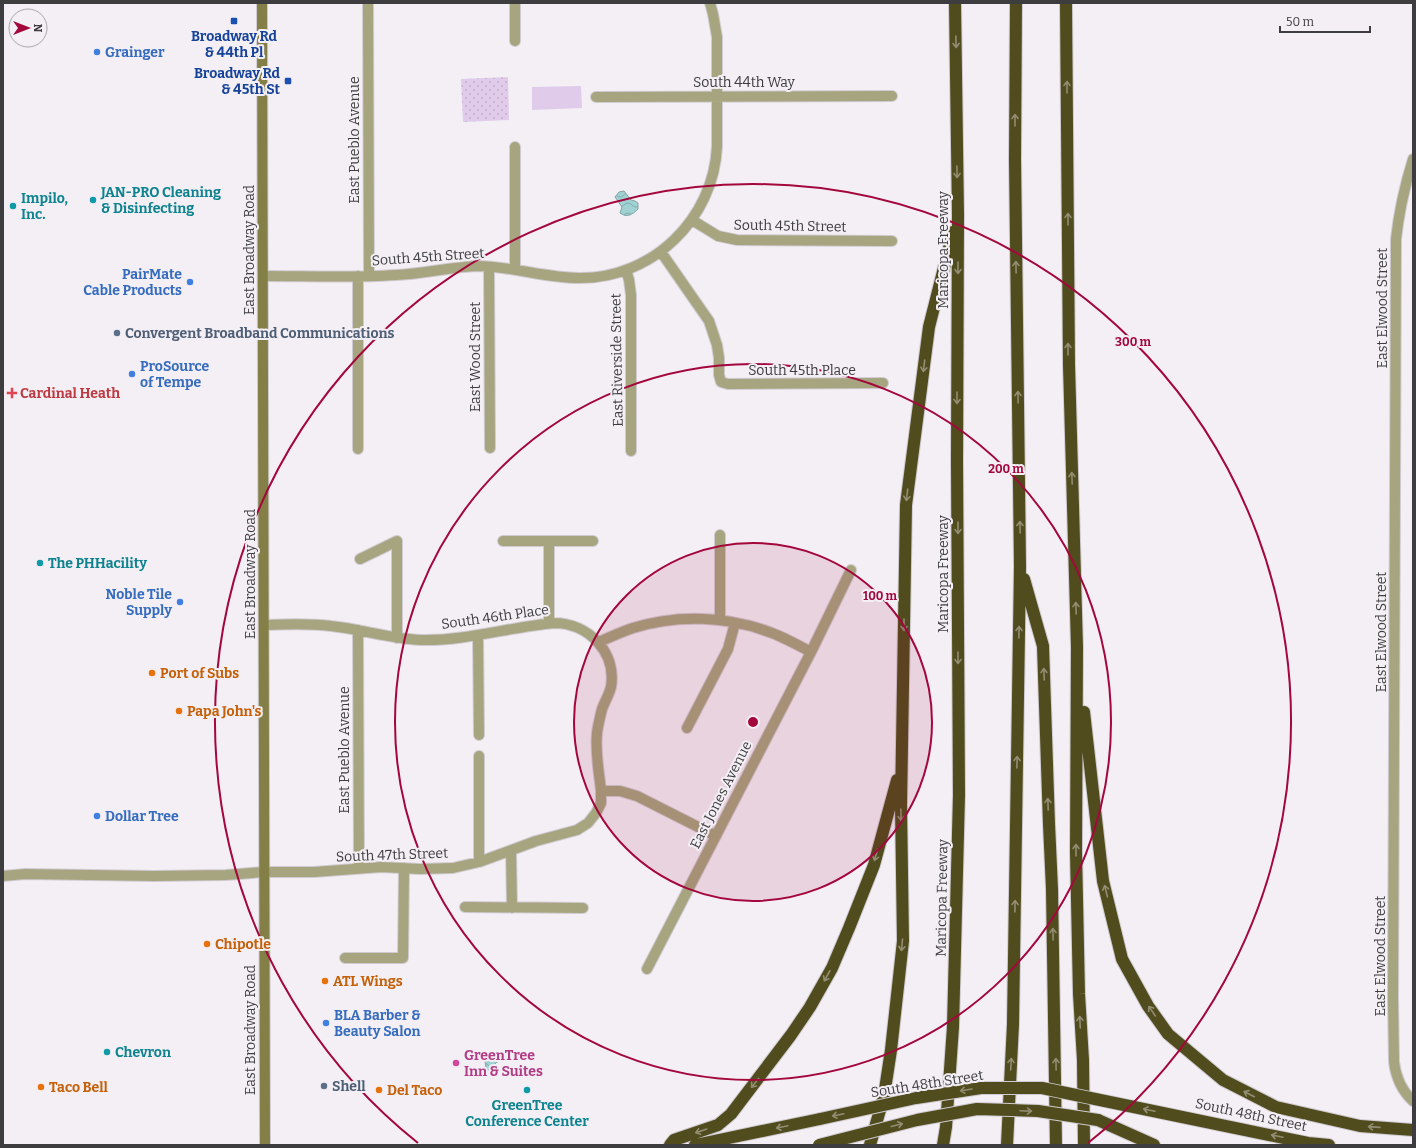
<svg xmlns="http://www.w3.org/2000/svg" width="1416" height="1148" viewBox="0 0 1416 1148" font-family="Bitter,serif">
  <style>
    .park { fill: url(#park-dots) }
    .pitch { fill: #e0cbea }
    .water { fill: url(#water-waves); stroke: #82a5a7 }
    .lines { fill: none; stroke-linecap: round; stroke-linejoin: round }
    .street-casing { stroke: #cfcbd0; stroke-width: 12 }
    .secondary-casing { stroke: #cfcbd0; stroke-width: 12 }
    .highway-casing { stroke: #cfcbd0; stroke-width: 14 }
    .street { stroke: #a7a480; stroke-width: 10 }
    .secondary { stroke: #847e47; stroke-width: 10 }
    .highway { stroke: #514c1d; stroke-width: 12 }
    .highway-bridge-casing { stroke: #cfcbd0; stroke-width: 14; stroke-linecap: butt }
    .highway-bridge { stroke: #514c1d; stroke-width: 12 }
    .oneway { stroke: #928d73 }
    .ring { fill: none; stroke: #a3073c; stroke-width: 2 }
    .transit-dot { fill: #1a4fb4; stroke: #f3eff5; stroke-width: 1.5 }
    .shop-dot { fill: #3f7fe0; stroke: #f3eff5; stroke-width: 1.5 }
    .culture-dot { fill: #0f9aa8; stroke: #f3eff5; stroke-width: 1.5 }
    .service-dot { fill: #5c6f8a; stroke: #f3eff5; stroke-width: 1.5 }
    .health-dot { fill: #e0444e; stroke: #f3eff5; stroke-width: 1.5 }
    .food-dot { fill: #e8710a; stroke: #f3eff5; stroke-width: 1.5 }
    .hotel-dot { fill: #d1479c; stroke: #f3eff5; stroke-width: 1.5 }
    .labels { text-anchor: middle; dominant-baseline: central; stroke-width: 4; stroke-linejoin: round; paint-order: stroke }
    .transit-label { font-size: 14px; font-weight: bold; fill: #164399; stroke: #f3eff5 }
    .shop-label { font-size: 14px; font-weight: bold; fill: #366cbe; stroke: #f3eff5; text-anchor: start }
    .street-label { font-size: 14px; fill: #3d3c3e; stroke: #f3eff5 }
    .culture-label { font-size: 14px; font-weight: bold; fill: #0d838f; stroke: #f3eff5; text-anchor: start }
    .service-label { font-size: 14px; font-weight: bold; fill: #4e5e75; stroke: #f3eff5; text-anchor: start }
    .health-label { font-size: 14px; font-weight: bold; fill: #be3a42; stroke: #f3eff5; text-anchor: start }
    .food-label { font-size: 14px; font-weight: bold; fill: #c56008; stroke: #f3eff5; text-anchor: start }
    .hotel-label { font-size: 14px; font-weight: bold; fill: #b23c85; stroke: #f3eff5; text-anchor: start }
    .centre { fill: #a3073c; stroke: #f3eff5; stroke-width: 2 }
    .ring-label { font-size: 12px; text-anchor: middle; font-weight: bold; fill: #a3073c; stroke: #f3eff5; stroke-width: 4; stroke-linejoin: round; paint-order: stroke }
  </style>
  <defs>
    <pattern id="park-dots" width="8" height="8" patternUnits="userSpaceOnUse"><rect width="8" height="8" fill="#e0cbea"/><path d="M2 2h.1M6 6h.1" fill="none" stroke="#c1afca" stroke-width="1.8" stroke-linecap="round"/></pattern>
    <pattern id="water-waves" width="16" height="10" patternUnits="userSpaceOnUse"><rect width="16" height="10" fill="#a0d2d4"/><path d="M0 5q4-4 8 0t8 0" fill="none" stroke="#84acad"/></pattern>
  </defs>
  <rect width="100%" height="100%" fill="#f3eff5"/>
  <path class="park" d="M 508,77 L 509,120 L 463,122 L 461,79 Z"/>
  <path class="pitch" d="M 581,86 L 582,108 L 532,110 L 532,87 Z"/>
  <path class="water" d="M 624,191 L 631,200 L 635,201 L 638,203 L 638,209 C 632,215 627,218 620,213 L 622,207 L 615,197 L 619,192 Z
    M 493,1053 L 503,1054 L 503,1060 L 497,1062 L 493,1066 L 493,1068 L 488,1070 L 486,1069 L 485,1061 Z"/>
  <g class="lines">
    <defs>
      <path id="street" d="M 368,3 L 369,276
        M 515,3 L 515,41
        M 596,97 L 892,96
        M 515,147 L 515,270
        M 1413,159 C 1405,185 1399,211 1396,239 L 1393,998 L 1394,1062 C 1396,1078 1401,1090 1413,1101
        M 692,220 L 718,236 L 737,240 L 892,241
        M 661,252 L 709,321 L 717,345 L 719,358 L 719,375 L 721,382 L 728,384 L 883,383
        M 489,267 L 490,448
        M 626,270 L 629,280 L 631,295 L 631,451
        M 263,276 C 307,276 352,278 396,275 C 423,274 450,267 477,266 C 511,266 545,278 579,278 C 652,279 714,219 717,146 L 717,37 L 713,14 L 710,3
        M 358,276 L 358,449
        M 503,541 L 593,541
        M 549,542 L 549,623
        M 360,559 L 397,541 L 397,638
        M 720,620 L 720,535
        M 264,625 C 286,624 309,623 331,626 C 361,629 391,639 421,640 C 466,641 510,627 554,623 C 588,623 617,652 611,687 C 609,695 605,701 602,709 C 600,717 598,725 597,733 C 595,753 599,771 601,791
        M 358,630 L 359,869
        M 478,635 L 479,735
        M 599,642 C 610,637 621,632 633,628 C 678,614 728,616 772,633 C 785,638 798,645 811,652
        M 687,728 L 728,649 L 735,623
        M 479,756 L 479,862
        M 511,851 L 512,908
        M 3,876 L 25,874 L 154,876 L 226,875 L 264,872 L 314,872 L 381,867 L 420,869 L 453,868 L 479,862 L 536,841 L 577,830 L 588,823 L 596,813 L 601,803 L 601,791 L 620,791 L 637,796 L 716,836
        M 465,907 L 583,908
        M 345,958 L 403,958 L 404,868
        M 647,969 L 811,652 L 851,570"/>
      <path id="secondary" d="M 262,3 L 265,1145"/>
      <path id="highway" d="M 1066,3 L 1069,365 L 1077,647 L 1076,852 L 1079,994 L 1083,1060 L 1084,1145
        M 1024,579 L 1043,646 L 1049,824 L 1052,889 L 1056,1145
        M 1084,712 L 1103,881 L 1122,959 L 1148,1006 L 1168,1034 L 1223,1080 L 1276,1107 L 1360,1126 L 1413,1130
        M 1129,1106 L 1308,1143 L 1329,1145
        M 1098,1120 L 1154,1145
        M 670,1145 L 674,1140 L 718,1125 L 731,1114 L 791,1035 L 810,1007 L 832,968 L 849,928 L 874,865 L 897,780
        M 695,1145 L 820,1119
        M 870,1145 L 884,1096 L 891,1050 L 903,941 L 901,805 L 906,505 L 929,327 L 953,232
        M 943,1145 L 946,1127 L 953,1027 L 959,795 L 957,461 L 958,215 L 955,3
        M 1007,1145 L 1013,1024 L 1020,566 L 1015,159 L 1016,3"/>
    </defs>
    <use href="#street" class="street-casing"/>
    <use href="#secondary" class="secondary-casing"/>
    <use href="#highway" class="highway-casing"/>
    <use href="#street" class="street"/>
    <use href="#secondary" class="secondary"/>
    <use href="#highway" class="highway"/>
    <defs>
      <path id="highway-bridge" d="M 820,1119 L 916,1098 L 981,1088 L 1042,1088 L 1129,1106
        M 819,1145 L 917,1120 L 977,1109 L 1038,1111 L 1098,1120"/>
    </defs>
    <use href="#highway-bridge" class="highway-bridge-casing"/>
    <use href="#highway-bridge" class="highway-bridge"/>
  </g>
  <defs><path id="oneway-shaft" d="M-6 0H5M1.5-3L5.5 0L1.5 3" fill="none" stroke-width="1.6" stroke-linecap="round" stroke-linejoin="round"/></defs>
  <g class="oneway">
    <use href="#oneway-shaft" transform="translate(956 42) rotate(89)"/>
    <use href="#oneway-shaft" transform="translate(1067 87) rotate(-90)"/>
    <use href="#oneway-shaft" transform="translate(1015 120) rotate(-90)"/>
    <use href="#oneway-shaft" transform="translate(957 172) rotate(89)"/>
    <use href="#oneway-shaft" transform="translate(1068 219) rotate(-90)"/>
    <use href="#oneway-shaft" transform="translate(1016 267) rotate(-91)"/>
    <use href="#oneway-shaft" transform="translate(958 268) rotate(90)"/>
    <use href="#oneway-shaft" transform="translate(1068 349) rotate(-90)"/>
    <use href="#oneway-shaft" transform="translate(924 366) rotate(97)"/>
    <use href="#oneway-shaft" transform="translate(1018 397) rotate(-91)"/>
    <use href="#oneway-shaft" transform="translate(957 398) rotate(90)"/>
    <use href="#oneway-shaft" transform="translate(1072 478) rotate(-92)"/>
    <use href="#oneway-shaft" transform="translate(907 495) rotate(97)"/>
    <use href="#oneway-shaft" transform="translate(1020 527) rotate(-91)"/>
    <use href="#oneway-shaft" transform="translate(958 528) rotate(90)"/>
    <use href="#oneway-shaft" transform="translate(1076 608) rotate(-92)"/>
    <use href="#oneway-shaft" transform="translate(904 625) rotate(90)"/>
    <use href="#oneway-shaft" transform="translate(1019 632) rotate(-89)"/>
    <use href="#oneway-shaft" transform="translate(958 658) rotate(90)"/>
    <use href="#oneway-shaft" transform="translate(1044 674) rotate(-92)"/>
    <use href="#oneway-shaft" transform="translate(1017 762) rotate(-89)"/>
    <use href="#oneway-shaft" transform="translate(1048 804) rotate(-92)"/>
    <use href="#oneway-shaft" transform="translate(901 815) rotate(89)"/>
    <use href="#oneway-shaft" transform="translate(1076 850) rotate(-90)"/>
    <use href="#oneway-shaft" transform="translate(876 855) rotate(106)"/>
    <use href="#oneway-shaft" transform="translate(1106 891) rotate(-104)"/>
    <use href="#oneway-shaft" transform="translate(1015 906) rotate(-89)"/>
    <use href="#oneway-shaft" transform="translate(1053 934) rotate(-91)"/>
    <use href="#oneway-shaft" transform="translate(902 945) rotate(95)"/>
    <use href="#oneway-shaft" transform="translate(827 976) rotate(119)"/>
    <use href="#oneway-shaft" transform="translate(1152 1011) rotate(-124)"/>
    <use href="#oneway-shaft" transform="translate(1080 1022) rotate(-93)"/>
    <use href="#oneway-shaft" transform="translate(1011 1064) rotate(-87)"/>
    <use href="#oneway-shaft" transform="translate(1056 1064) rotate(-91)"/>
    <use href="#oneway-shaft" transform="translate(755 1083) rotate(128)"/>
    <use href="#oneway-shaft" transform="translate(966 1090) rotate(171)"/>
    <use href="#oneway-shaft" transform="translate(1249 1094) rotate(-153)"/>
    <use href="#oneway-shaft" transform="translate(1149 1110) rotate(-168)"/>
    <use href="#oneway-shaft" transform="translate(1026 1111) rotate(2)"/>
    <use href="#oneway-shaft" transform="translate(838 1115) rotate(168)"/>
    <use href="#oneway-shaft" transform="translate(897 1125) rotate(-14)"/>
    <use href="#oneway-shaft" transform="translate(782 1127) rotate(168)"/>
    <use href="#oneway-shaft" transform="translate(1374 1127) rotate(-176)"/>
    <use href="#oneway-shaft" transform="translate(701 1131) rotate(161)"/>
    <use href="#oneway-shaft" transform="translate(1277 1136) rotate(-168)"/>
  </g>
  <circle cx="753" cy="722" r="179" fill="#a3073c" fill-opacity=".12"/>
  <g class="ring">
    <circle cx="753" cy="722" r="179"/>
    <circle cx="753" cy="722" r="358"/>
    <path d="M418 1143A538 538 0 1 1 1088 1143"/>
  </g>
  <g class="transit-dot">
    <rect x="230" y="17" width="8" height="8" rx="2"/>
    <rect x="284" y="77" width="8" height="8" rx="2"/>
  </g>
  <g class="shop-dot">
    <circle cx="97" cy="52" r="4"/>
    <circle cx="190" cy="282" r="4"/>
    <circle cx="132" cy="374" r="4"/>
    <circle cx="180" cy="602" r="4"/>
    <circle cx="97" cy="816" r="4"/>
    <circle cx="326" cy="1023" r="4"/>
  </g>
  <g class="culture-dot">
    <circle cx="93" cy="200" r="4"/>
    <circle cx="13" cy="206" r="4"/>
    <circle cx="40" cy="563" r="4"/>
    <circle cx="107" cy="1052" r="4"/>
    <circle cx="527" cy="1090" r="4"/>
  </g>
  <g class="service-dot">
    <circle cx="117" cy="333" r="4"/>
    <circle cx="324" cy="1086" r="4"/>
  </g>
  <path class="health-dot" d="M10 387h4v4h4v4h-4v4h-4v-4h-4v-4h4z"/>
  <g class="food-dot">
    <circle cx="152" cy="673" r="4"/>
    <circle cx="179" cy="711" r="4"/>
    <circle cx="207" cy="944" r="4"/>
    <circle cx="325" cy="981" r="4"/>
    <circle cx="41" cy="1087" r="4"/>
    <circle cx="379" cy="1090" r="4"/>
  </g>
  <circle class="hotel-dot" cx="456" cy="1063" r="4"/>
  <g class="labels">
    <g class="transit-label">
      <text x="234" y="36">Broadway Rd<tspan x="234" dy="16">&amp; 44th Pl</tspan></text>
      <text x="280" y="73" text-anchor="end">Broadway Rd<tspan x="280" dy="16">&amp; 45th St</tspan></text>
    </g>
    <g class="shop-label">
      <text x="105" y="52">Grainger</text>
      <text x="182" y="274" text-anchor="end">PairMate<tspan x="182" dy="16">Cable Products</tspan></text>
      <text x="140" y="366">ProSource<tspan x="140" dy="16">of Tempe</tspan></text>
      <text x="172" y="594" text-anchor="end">Noble Tile<tspan x="172" dy="16">Supply</tspan></text>
      <text x="105" y="816">Dollar Tree</text>
      <text x="334" y="1015">BLA Barber &amp;<tspan x="334" dy="16">Beauty Salon</tspan></text>
    </g>
    <g class="street-label">
      <text x="744" y="82">South 44th Way</text>
      <text transform="translate(354 140) rotate(-90)">East Pueblo Avenue</text>
      <text transform="translate(790 226) rotate(1)">South 45th Street</text>
      <text transform="translate(249 250) rotate(-90)">East Broadway Road</text>
      <text transform="translate(943 250) rotate(-90)">Maricopa Freeway</text>
      <text transform="translate(428 257) rotate(-4)">South 45th Street</text>
      <text transform="translate(1382 308) rotate(-90)">East Elwood Street</text>
      <text transform="translate(475 357) rotate(-90)">East Wood Street</text>
      <text transform="translate(617 360) rotate(-91)">East Riverside Street</text>
      <text x="802" y="370">South 45th Place</text>
      <text transform="translate(250 574) rotate(-90)">East Broadway Road</text>
      <text transform="translate(943 574) rotate(-90)">Maricopa Freeway</text>
      <text transform="translate(495 617) rotate(-8)">South 46th Place</text>
      <text transform="translate(1381 632) rotate(-90)">East Elwood Street</text>
      <text transform="translate(344 750) rotate(-90)">East Pueblo Avenue</text>
      <text transform="translate(721 795) rotate(-63)">East Jones Avenue</text>
      <text transform="translate(392 855) rotate(-2)">South 47th Street</text>
      <text transform="translate(942 898) rotate(-89)">Maricopa Freeway</text>
      <text transform="translate(1380 956) rotate(-90)">East Elwood Street</text>
      <text transform="translate(250 1030) rotate(-90)">East Broadway Road</text>
      <text transform="translate(927 1084) rotate(-9)">South 48th Street</text>
      <text transform="translate(1251 1115) rotate(12)">South 48th Street</text>
    </g>
    <g class="culture-label">
      <text x="101" y="192">JAN-PRO Cleaning<tspan x="101" dy="16">&amp; Disinfecting</tspan></text>
      <text x="21" y="198">Impilo,<tspan x="21" dy="16">Inc.</tspan></text>
      <text x="48" y="563">The PHHacility</text>
      <text x="115" y="1052">Chevron</text>
      <text x="527" y="1105" text-anchor="middle">GreenTree<tspan x="527" dy="16">Conference Center</tspan></text>
    </g>
    <g class="service-label">
      <text x="125" y="333">Convergent Broadband Communications</text>
      <text x="332" y="1086">Shell</text>
    </g>
    <g class="health-label">
      <text x="20" y="393">Cardinal Heath</text>
    </g>
    <g class="food-label">
      <text x="160" y="673">Port of Subs</text>
      <text x="187" y="711">Papa John's</text>
      <text x="215" y="944">Chipotle</text>
      <text x="333" y="981">ATL Wings</text>
      <text x="49" y="1087">Taco Bell</text>
      <text x="387" y="1090">Del Taco</text>
    </g>
    <g class="hotel-label">
      <text x="464" y="1055">GreenTree<tspan x="464" dy="16">Inn &amp; Suites</tspan></text>
    </g>
  </g>
  <circle cx="753" cy="722" r="6" class="centre"/>
  <g class="ring-label">
    <text x="1133" y="346">300 m</text>
    <text x="1006" y="473">200 m</text>
    <text x="880" y="600">100 m</text>
  </g>
  <rect width="1416" height="1148" fill="none" stroke="#3d3c3e" stroke-width="8"/>
  <g transform="translate(28 28) rotate(90)"><circle r="19" fill="#f3eff5" stroke="#aaa7ac"/>
  <path d="M0-3L7 15L0 10L-7 15Z" fill="#a3073c"/>
  <text y="-6" font-size="11" font-weight="bold" text-anchor="middle" fill="#3d3c3e">N</text>
  </g>
  <path d="M1280 26v6h90v-6" fill="none" stroke="#3d3c3e" stroke-width="2"/>
  <text x="1286" y="26" font-size="12" fill="#3d3c3e" stroke="#f3eff5" stroke-width="3" paint-order="stroke">50 m</text>
</svg>
